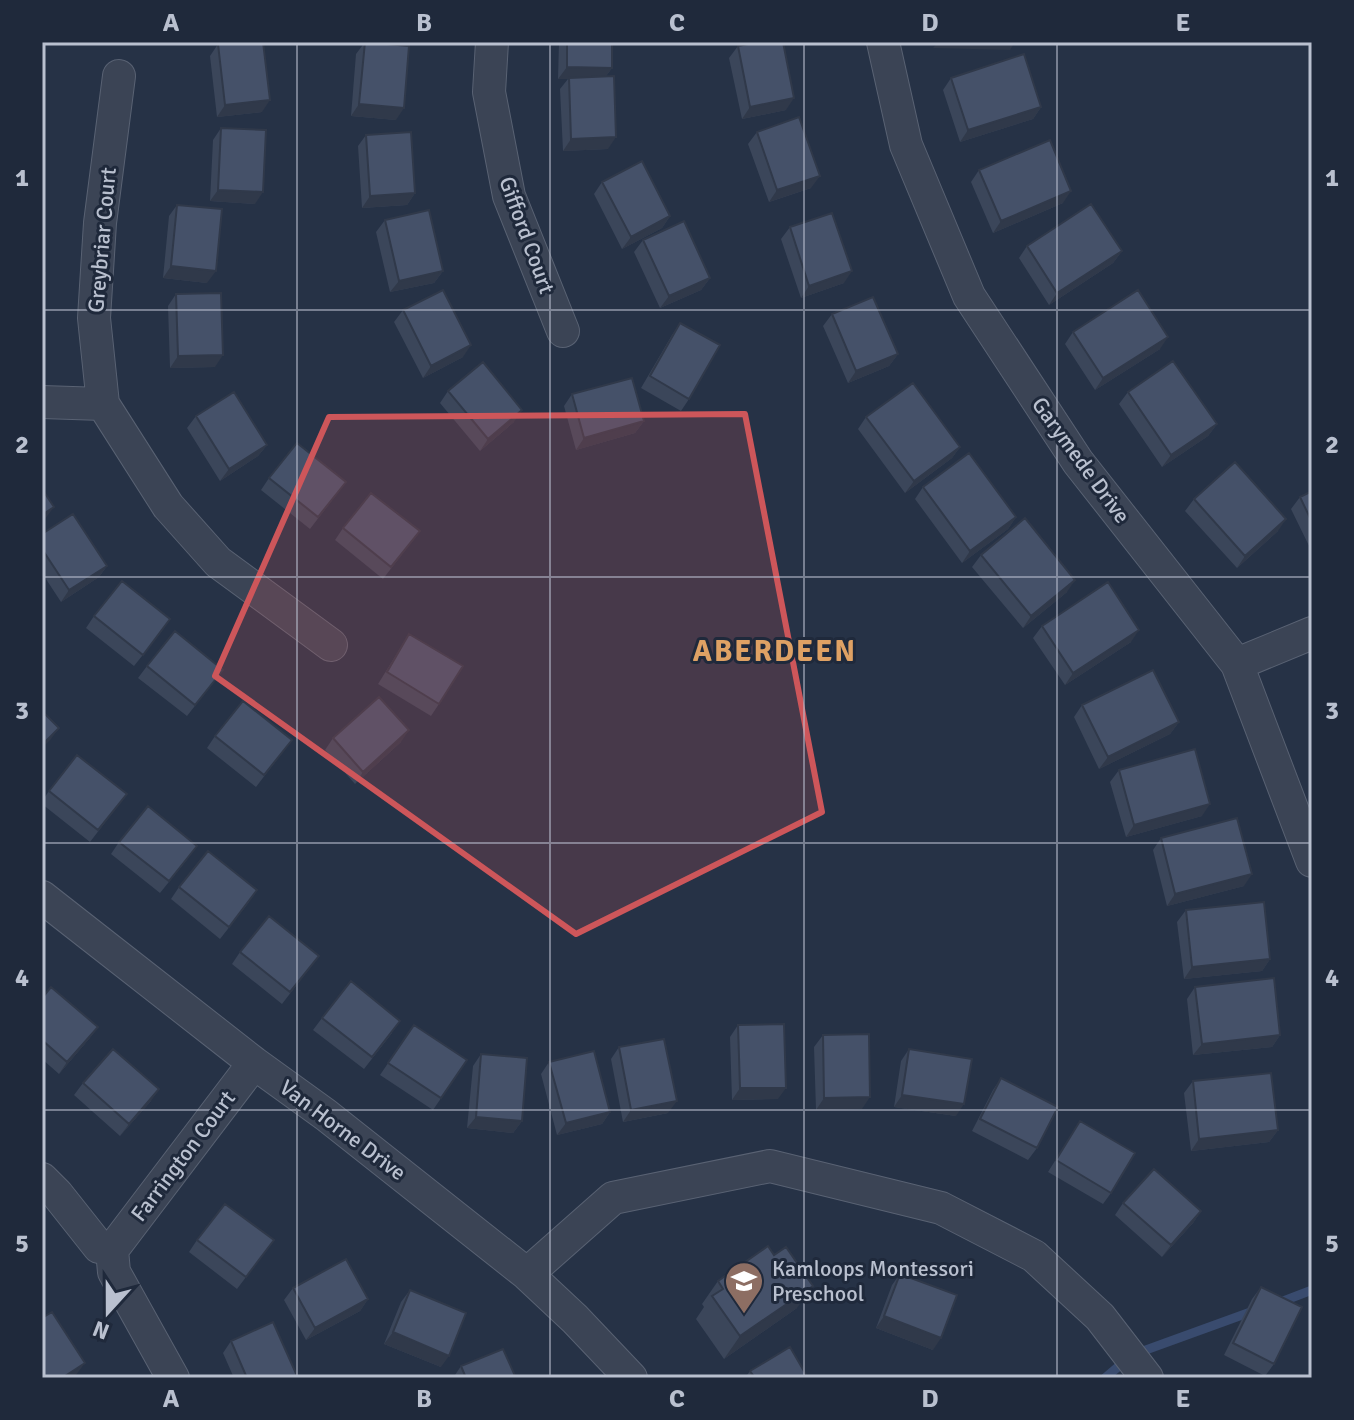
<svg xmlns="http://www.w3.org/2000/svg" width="1354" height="1420" viewBox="0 0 1354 1420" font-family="Signika,sans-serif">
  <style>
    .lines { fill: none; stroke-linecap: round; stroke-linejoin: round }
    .stream { stroke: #394b6e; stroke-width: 9 }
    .minor-casing { stroke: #596273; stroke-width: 34 }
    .minor { stroke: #3b4455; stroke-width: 32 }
    .wall { fill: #3b465a }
    .shaded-wall { fill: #30394a }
    .building { fill: #455169; stroke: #30394a; stroke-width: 2 }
    .marked { fill: #cd565a; fill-opacity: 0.2; stroke: #cd565a; stroke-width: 6; stroke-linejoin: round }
    .grid { fill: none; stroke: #b9c0cf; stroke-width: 2; stroke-opacity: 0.55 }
    .labels { text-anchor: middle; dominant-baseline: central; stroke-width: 6; stroke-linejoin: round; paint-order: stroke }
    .street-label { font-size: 22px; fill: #b9c0cf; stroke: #1f293b }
    .poi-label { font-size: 22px; fill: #b9c0cf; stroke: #1f293b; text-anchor: start }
    .district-label { font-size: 30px; font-weight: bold; letter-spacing: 2px; fill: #dea164; stroke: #1f293b }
    .neatline { fill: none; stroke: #b9c0cf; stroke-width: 3 }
    .grid-label { font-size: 26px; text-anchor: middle; font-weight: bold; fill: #b9c0cf }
  </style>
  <rect width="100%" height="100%" fill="#263246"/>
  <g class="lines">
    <path class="stream" d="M 1278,1303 L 1312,1290
      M 1105,1378 L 1132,1355 L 1256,1310"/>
    <defs>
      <path id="minor" d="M 492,42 L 489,92 L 509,196 L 563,331
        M 883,42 L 906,145 L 969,296 L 1078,462 L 1237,664 L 1312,861
        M 119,76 L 100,223 L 94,318 L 103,404 L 168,506 L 218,562 L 331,645
        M 42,402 L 103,404
        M 1237,664 L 1312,633
        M 42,897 L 254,1063 L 326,1115 L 527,1274 L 575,1319 L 631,1378
        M 42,1179 L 57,1194 L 99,1247 L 112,1250
        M 527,1274 L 613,1198 L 770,1166 L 941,1208 L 1034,1256 L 1100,1317 L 1147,1378
        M 173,1378 L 114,1272 L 112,1250 L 254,1063"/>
    </defs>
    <use href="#minor" class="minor-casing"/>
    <use href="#minor" class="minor"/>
  </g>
  <path class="wall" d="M 365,42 L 396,120 L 351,116 L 356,54 Z
    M 559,42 L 612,42 L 612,68 L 606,76 L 608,149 L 563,151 L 560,89 L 568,79 L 558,79 Z
    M 218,44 L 262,112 L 217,117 L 210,56 Z
    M 738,46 L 786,110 L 742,119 L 729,58 Z
    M 951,78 L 1041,107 L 1033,119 L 960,142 L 943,90 Z
    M 221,128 L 255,204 L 210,201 L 213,140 Z
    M 757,132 L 811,188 L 769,202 L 748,144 Z
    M 366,135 L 415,193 L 407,205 L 362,208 L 358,146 Z
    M 979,170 L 1063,203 L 993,233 L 971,182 Z
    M 602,182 L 670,216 L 662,228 L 622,249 L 594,194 Z
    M 177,205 L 207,283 L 163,278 L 169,216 Z
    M 385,220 L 443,271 L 434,283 L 390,292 L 376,232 Z
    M 790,227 L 844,283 L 801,298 L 781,239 Z
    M 643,240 L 710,278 L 701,290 L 660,308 L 634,252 Z
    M 1027,246 L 1122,251 L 1113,263 L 1049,305 L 1019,258 Z
    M 176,294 L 215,367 L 170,368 L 168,306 Z
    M 403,310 L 463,357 L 423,378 L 394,322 Z
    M 832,314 L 898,354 L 889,366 L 848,383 L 823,326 Z
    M 680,323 L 689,399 L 681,411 L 641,388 L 672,335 Z
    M 1073,332 L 1160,349 L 1095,390 L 1065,344 Z
    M 448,391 L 514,422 L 480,451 L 440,403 Z
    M 1128,392 L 1217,424 L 1208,436 L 1162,467 L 1119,404 Z
    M 572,394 L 644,421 L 635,433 L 576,450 L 564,406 Z
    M 196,416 L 267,445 L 258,456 L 220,481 L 187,428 Z
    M 866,417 L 960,447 L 952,458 L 905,493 L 858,429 Z
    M 269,478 L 346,482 L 310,529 L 261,490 Z
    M 923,487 L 1016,517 L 1008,529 L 962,563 L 915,499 Z
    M 1312,491 L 1312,552 L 1291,509 L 1300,497 Z
    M 1194,499 L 1278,531 L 1237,568 L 1185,511 Z
    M 343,528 L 420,531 L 383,579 L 335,540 Z
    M 42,534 L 107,566 L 99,577 L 61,602 L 42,573 Z
    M 981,555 L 1067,592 L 1023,628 L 972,567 Z
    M 94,616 L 162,631 L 134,666 L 86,628 Z
    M 1042,626 L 1131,642 L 1065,685 L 1033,638 Z
    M 409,634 L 439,704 L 431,716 L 378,684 Z
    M 147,666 L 223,670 L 187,716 L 138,678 Z
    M 1082,705 L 1179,722 L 1170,734 L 1099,769 L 1074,717 Z
    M 215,736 L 292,740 L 256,787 L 207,748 Z
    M 333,738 L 401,742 L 355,784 L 325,750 Z
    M 1119,770 L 1202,816 L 1126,837 L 1110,782 Z
    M 49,791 L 127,794 L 90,842 L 42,804 L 42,801 Z
    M 1161,838 L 1244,886 L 1167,906 L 1153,850 Z
    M 119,842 L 189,857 L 160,893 L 111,854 Z
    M 179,887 L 249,902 L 220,939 L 171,899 Z
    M 1186,910 L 1270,959 L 1262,971 L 1184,979 L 1177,922 Z
    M 240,952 L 319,956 L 282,1004 L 232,964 Z
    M 1195,987 L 1280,1035 L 1272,1047 L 1193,1055 L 1187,999 Z
    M 42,998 L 98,1027 L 89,1039 L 59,1074 L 42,1059 Z
    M 322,1018 L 392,1033 L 364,1069 L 313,1030 Z
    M 414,1025 L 467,1060 L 433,1110 L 380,1075 Z
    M 738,1025 L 778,1099 L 732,1100 L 730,1037 Z
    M 823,1035 L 862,1109 L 816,1110 L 814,1047 Z
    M 619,1047 L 668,1113 L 623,1122 L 611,1059 Z
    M 909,1049 L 956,1116 L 894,1107 L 901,1061 Z
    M 481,1054 L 522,1121 L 513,1133 L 467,1128 L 473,1066 Z
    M 549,1062 L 610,1112 L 602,1124 L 557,1135 L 541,1074 Z
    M 1001,1078 L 1037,1148 L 1028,1160 L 972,1131 L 993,1090 Z
    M 1193,1081 L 1278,1130 L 1269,1142 L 1191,1151 L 1184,1093 Z
    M 83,1083 L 151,1101 L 120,1136 L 74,1095 Z
    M 1080,1121 L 1111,1193 L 1103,1204 L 1048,1172 Z
    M 1123,1203 L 1201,1211 L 1193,1223 L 1162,1257 L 1115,1215 Z
    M 197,1240 L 274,1240 L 237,1289 L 189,1252 Z
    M 900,1274 L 933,1350 L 876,1328 L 892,1285 Z
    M 718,1281 L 797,1308 L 724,1359 L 696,1319 L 704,1307 L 702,1304 Z
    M 1261,1287 L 1274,1364 L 1265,1376 L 1224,1355 L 1252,1299 Z
    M 293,1288 L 368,1299 L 360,1311 L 306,1340 L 284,1300 Z
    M 410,1290 L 441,1367 L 384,1344 L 401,1302 Z
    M 231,1341 L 298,1378 L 234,1378 L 223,1353 Z
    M 461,1366 L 516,1378 L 453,1378 Z
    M 750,1371 L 808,1378 L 745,1378 Z"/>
  <path class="shaded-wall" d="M 938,42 L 1015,42 L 1010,50 L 933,48 Z
    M 567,67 L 612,68 L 603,80 L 569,78 L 568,79 L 558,79 Z
    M 794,98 L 786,110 L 742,119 L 750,107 Z
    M 270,100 L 262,112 L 217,117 L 225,105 Z
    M 359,104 L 404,108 L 396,120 L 351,116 Z
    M 1041,107 L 1033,119 L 960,142 L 968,130 Z
    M 616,137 L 608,149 L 563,151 L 571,139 Z
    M 820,176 L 811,188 L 769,202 L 777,190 Z
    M 218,190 L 263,192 L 255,204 L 210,201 Z
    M 1071,191 L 1063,203 L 993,233 L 1001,221 Z
    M 415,193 L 407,205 L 362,208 L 370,196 Z
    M 670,216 L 662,228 L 622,249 L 631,237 Z
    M 1122,251 L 1113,263 L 1049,305 L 1057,293 Z
    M 171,266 L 216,271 L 207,283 L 163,278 Z
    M 443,271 L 434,283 L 390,292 L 399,281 Z
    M 852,271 L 844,283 L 801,298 L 809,286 Z
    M 710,278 L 701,290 L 660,308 L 669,296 Z
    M 1168,337 L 1160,349 L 1095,390 L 1103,378 Z
    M 471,345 L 463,357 L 423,378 L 431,366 Z
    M 898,354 L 889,366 L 848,383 L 856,371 Z
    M 223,355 L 215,367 L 170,368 L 178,356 Z
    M 522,410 L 514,422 L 480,451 L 488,439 Z
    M 644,421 L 635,433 L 576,450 L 584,438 Z
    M 1217,424 L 1208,436 L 1162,467 L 1171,455 Z
    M 267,445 L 258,456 L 220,481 L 229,469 Z
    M 960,447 L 952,458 L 905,493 L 914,481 Z
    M 54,507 L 45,519 L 42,521 L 42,515 Z
    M 1016,517 L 1008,529 L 962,563 L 970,551 Z
    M 1286,519 L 1278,531 L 1237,568 L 1245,556 Z
    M 107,566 L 99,577 L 61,602 L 69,590 Z
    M 1075,580 L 1067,592 L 1023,628 L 1031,616 Z
    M 1139,630 L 1131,642 L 1065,685 L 1073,673 Z
    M 1179,722 L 1170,734 L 1099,769 L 1108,757 Z
    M 59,728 L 51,739 L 42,748 L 42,745 Z
    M 409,730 L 401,742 L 355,784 L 363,772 Z
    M 1210,804 L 1202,816 L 1126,837 L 1134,825 Z
    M 1252,874 L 1244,886 L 1167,906 L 1175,894 Z
    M 1270,959 L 1262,971 L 1184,979 L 1192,967 Z
    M 98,1027 L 89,1039 L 59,1074 L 67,1062 Z
    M 1280,1035 L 1272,1047 L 1193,1055 L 1202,1044 Z
    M 740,1088 L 786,1088 L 778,1099 L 732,1100 Z
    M 159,1089 L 151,1101 L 120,1136 L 129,1124 Z
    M 902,1095 L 964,1104 L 956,1116 L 894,1107 Z
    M 870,1097 L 862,1109 L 816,1110 L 824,1098 Z
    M 677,1101 L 668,1113 L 623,1122 L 631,1110 Z
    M 610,1112 L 602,1124 L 557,1135 L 566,1123 Z
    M 476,1117 L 522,1121 L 513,1133 L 467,1128 Z
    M 1278,1130 L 1269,1142 L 1191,1151 L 1199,1139 Z
    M 1201,1211 L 1193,1223 L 1162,1257 L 1171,1245 Z
    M 813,1286 L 797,1308 L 724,1359 L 740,1336 Z
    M 368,1299 L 360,1311 L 306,1340 L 315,1328 Z
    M 884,1316 L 941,1338 L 933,1350 L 876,1328 Z
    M 393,1332 L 449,1356 L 441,1367 L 384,1344 Z
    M 85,1363 L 76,1375 L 72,1378 L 62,1378 Z"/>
  <path class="building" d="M 233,42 L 263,42 L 270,100 L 225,105 L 218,44 Z
    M 365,42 L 409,46 L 404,108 L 359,104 Z
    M 567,42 L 612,42 L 612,68 L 567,67 Z
    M 758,42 L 783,42 L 794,98 L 750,107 L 738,46 Z
    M 1024,54 L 1041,107 L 968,130 L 951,78 Z
    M 614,76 L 616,137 L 571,139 L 569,78 Z
    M 799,117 L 820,176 L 777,190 L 757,132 Z
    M 221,128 L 266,130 L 263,192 L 218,190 Z
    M 411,132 L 415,193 L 370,196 L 366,135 Z
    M 1050,140 L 1071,191 L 1001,221 L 979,170 Z
    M 642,161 L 670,216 L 631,237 L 602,182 Z
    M 1091,204 L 1122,251 L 1057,293 L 1027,246 Z
    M 177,205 L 222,209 L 216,271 L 171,266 Z
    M 429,210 L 443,271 L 399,281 L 385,220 Z
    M 832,213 L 852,271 L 809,286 L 790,227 Z
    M 684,221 L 710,278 L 669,296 L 643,240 Z
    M 42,272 L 45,273 L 42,300 Z
    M 443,290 L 471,345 L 431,366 L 403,310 Z
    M 1138,290 L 1168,337 L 1103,378 L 1073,332 Z
    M 221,293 L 223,355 L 178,356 L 176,294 Z
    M 873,297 L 898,354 L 856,371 L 832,314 Z
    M 680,323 L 720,345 L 689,399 L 650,376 Z
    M 1173,361 L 1217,424 L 1171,455 L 1128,392 Z
    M 483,362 L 522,410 L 488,439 L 448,391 Z
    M 632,378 L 644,421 L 584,438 L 572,394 Z
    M 913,383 L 960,447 L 914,481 L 866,417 Z
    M 234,392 L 267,445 L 229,469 L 196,416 Z
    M 297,443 L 346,482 L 318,517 L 269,478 Z
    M 969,453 L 1016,517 L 970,551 L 923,487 Z
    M 1235,462 L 1286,519 L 1245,556 L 1194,499 Z
    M 42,489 L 54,507 L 42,515 Z
    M 1312,491 L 1312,522 L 1300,497 Z
    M 371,493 L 420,531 L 391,567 L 343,528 Z
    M 73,514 L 107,566 L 69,590 L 42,549 L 42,534 Z
    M 1025,518 L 1075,580 L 1031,616 L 981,555 Z
    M 122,581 L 170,619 L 143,655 L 94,616 Z
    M 1108,582 L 1139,630 L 1073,673 L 1042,626 Z
    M 175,631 L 223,670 L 195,705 L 147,666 Z
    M 409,634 L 463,666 L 439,704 L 387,672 Z
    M 1153,670 L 1179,722 L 1108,757 L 1082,705 Z
    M 379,697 L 409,730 L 363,772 L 333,738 Z
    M 243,701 L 292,740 L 264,775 L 215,736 Z
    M 42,711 L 59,728 L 42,745 Z
    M 1195,749 L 1210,804 L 1134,825 L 1119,770 Z
    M 77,755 L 127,794 L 98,830 L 49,791 Z
    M 148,806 L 197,846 L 169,881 L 119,842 Z
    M 1237,818 L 1252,874 L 1175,894 L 1161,838 Z
    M 208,851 L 257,890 L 229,927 L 179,887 Z
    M 1264,902 L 1270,959 L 1192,967 L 1186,910 Z
    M 269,916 L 319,956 L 290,992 L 240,952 Z
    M 1274,978 L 1280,1035 L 1202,1044 L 1195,987 Z
    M 351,981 L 400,1021 L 372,1057 L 322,1018 Z
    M 51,987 L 98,1027 L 67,1062 L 42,1040 L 42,998 Z
    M 784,1024 L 786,1088 L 740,1088 L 738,1025 Z
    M 414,1025 L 467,1060 L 441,1098 L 388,1063 Z
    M 869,1034 L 870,1097 L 824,1098 L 823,1035 Z
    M 664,1039 L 677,1101 L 631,1110 L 619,1047 Z
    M 113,1049 L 159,1089 L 129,1124 L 83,1083 Z
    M 909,1049 L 972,1059 L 964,1104 L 902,1095 Z
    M 594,1051 L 610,1112 L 566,1123 L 549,1062 Z
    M 481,1054 L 527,1058 L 522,1121 L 476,1117 Z
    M 1271,1073 L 1278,1130 L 1199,1139 L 1193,1081 Z
    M 1001,1078 L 1058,1107 L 1037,1148 L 980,1119 Z
    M 1080,1121 L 1135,1153 L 1111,1193 L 1056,1160 Z
    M 1154,1169 L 1201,1211 L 1171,1245 L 1123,1203 Z
    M 225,1204 L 274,1240 L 246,1277 L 197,1240 Z
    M 768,1246 L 774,1255 L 786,1247 L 813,1286 L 740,1336 L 712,1296 L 723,1289 L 718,1281 Z
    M 346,1259 L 368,1299 L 315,1328 L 293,1288 Z
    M 900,1274 L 957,1295 L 941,1338 L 884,1316 Z
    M 1261,1287 L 1302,1307 L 1274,1364 L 1233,1343 Z
    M 410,1290 L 466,1313 L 449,1356 L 393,1332 Z
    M 52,1312 L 85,1363 L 62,1378 L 42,1378 L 42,1318 Z
    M 273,1322 L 298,1378 L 247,1378 L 231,1341 Z
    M 790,1347 L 808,1378 L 755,1378 L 750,1371 Z
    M 503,1349 L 516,1378 L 466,1378 L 461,1366 Z"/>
  <path class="marked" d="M 745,414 L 822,812 L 576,934 L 215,676 L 329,417 Z"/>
  <path class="grid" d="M 297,42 L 297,1378M 550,42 L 550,1378M 804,42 L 804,1378M 1057,42 L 1057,1378M 42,310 L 1312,310M 42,577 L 1312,577M 42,843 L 1312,843M 42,1110 L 1312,1110"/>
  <defs>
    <symbol id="school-pin" viewBox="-11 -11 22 30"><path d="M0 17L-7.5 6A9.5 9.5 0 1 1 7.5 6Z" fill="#8d6e63" stroke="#1f293b"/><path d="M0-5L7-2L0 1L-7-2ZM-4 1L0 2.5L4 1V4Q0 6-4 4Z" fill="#fff"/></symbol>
  </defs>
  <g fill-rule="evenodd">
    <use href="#school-pin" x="722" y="1259" width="44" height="60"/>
  </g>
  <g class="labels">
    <g class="street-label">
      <text transform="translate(527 235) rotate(70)">Gifford Court</text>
      <text transform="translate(102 240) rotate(-85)">Greybriar Court</text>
      <text transform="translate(1081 460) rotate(54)">Garymede Drive</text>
      <text transform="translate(343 1130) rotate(37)">Van Horne Drive</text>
      <text transform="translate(183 1156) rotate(-53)">Farrington Court</text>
    </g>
    <g class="poi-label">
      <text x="772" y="1268">Kamloops Montessori<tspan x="772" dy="25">Preschool</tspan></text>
    </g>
    <g class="district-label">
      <text x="775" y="651">ABERDEEN</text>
    </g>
  </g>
  <rect width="1354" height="1420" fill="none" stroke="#1f293b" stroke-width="88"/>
  <g transform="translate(108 1312) rotate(201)" stroke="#1f293b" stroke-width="6" paint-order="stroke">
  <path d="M0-6L14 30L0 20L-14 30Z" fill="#b9c0cf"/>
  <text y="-12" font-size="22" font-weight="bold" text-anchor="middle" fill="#b9c0cf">N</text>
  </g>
  <rect x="44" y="44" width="1266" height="1332" class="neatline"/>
  <g class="grid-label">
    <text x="171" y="31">A</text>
    <text x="424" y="31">B</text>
    <text x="677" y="31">C</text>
    <text x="930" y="31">D</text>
    <text x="1183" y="31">E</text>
    <text x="22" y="186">1</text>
    <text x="1332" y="186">1</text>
    <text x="22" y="453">2</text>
    <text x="1332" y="453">2</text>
    <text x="22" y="719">3</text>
    <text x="1332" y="719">3</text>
    <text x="22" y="986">4</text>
    <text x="1332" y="986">4</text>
    <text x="22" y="1252">5</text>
    <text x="1332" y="1252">5</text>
    <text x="171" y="1407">A</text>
    <text x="424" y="1407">B</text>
    <text x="677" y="1407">C</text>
    <text x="930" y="1407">D</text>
    <text x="1183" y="1407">E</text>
  </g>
</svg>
